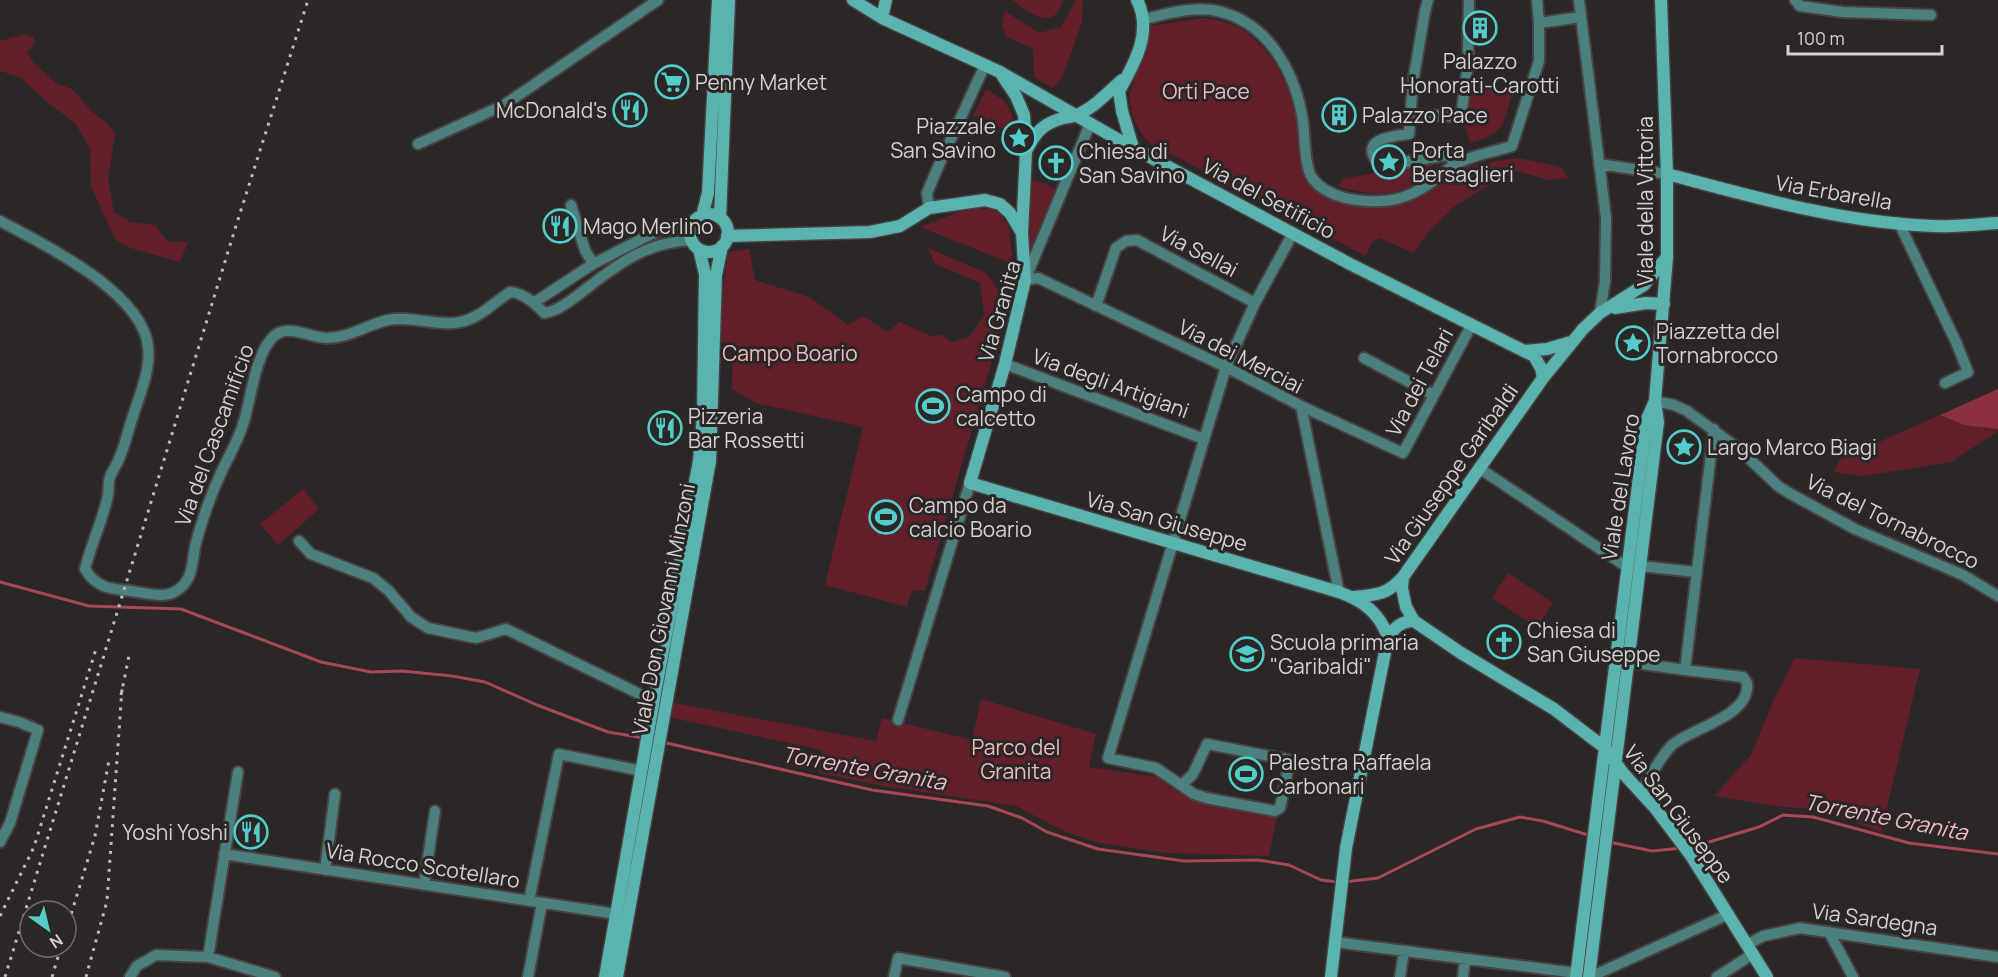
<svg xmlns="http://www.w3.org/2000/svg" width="1998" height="977" viewBox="0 0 1998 977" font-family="Manrope,sans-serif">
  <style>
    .green { fill: #621f2a }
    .forest { fill: #8c303f }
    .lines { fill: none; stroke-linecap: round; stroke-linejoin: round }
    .stream { stroke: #a64855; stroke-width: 3 }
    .street-casing { stroke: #474242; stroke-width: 14 }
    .secondary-casing { stroke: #474242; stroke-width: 15 }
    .street { stroke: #4c807f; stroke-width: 10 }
    .secondary { stroke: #5bb3b0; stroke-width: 12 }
    .rail { stroke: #bdb9b9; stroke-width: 3; stroke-dasharray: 3 6; stroke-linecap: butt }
    .labels { text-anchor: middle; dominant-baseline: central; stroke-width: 6; stroke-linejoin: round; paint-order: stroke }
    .poi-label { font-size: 21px; fill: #d5d1d1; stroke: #2c2727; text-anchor: start }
    .park-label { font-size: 21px; fill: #efbabe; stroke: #2c2727 }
    .street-label { font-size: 21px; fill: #d5d1d1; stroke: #2c2727 }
    .water-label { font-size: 22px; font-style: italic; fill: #f0babe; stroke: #2c2727 }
  </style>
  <rect width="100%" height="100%" fill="#2c2727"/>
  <path class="green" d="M 1012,0 L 1063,0 C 1053,34 1031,13 1012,0 Z
    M 1076,0 L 1083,0 L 1082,22 L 1062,78 L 1053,88 L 1034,77 L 1033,49 L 1006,36 L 1002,26 L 1005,11 L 1039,33 L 1061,27 Z
    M 1204,18 C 1286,25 1300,124 1315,188 L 1333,200 L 1360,205 L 1401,204 L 1425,193 L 1443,181 L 1459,167 L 1519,158 L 1561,167 L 1568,178 L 1548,180 L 1518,171 L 1500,178 L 1455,206 L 1428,232 L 1414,253 L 1379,238 L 1371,243 L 1366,256 L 1150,143 C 1136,129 1129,113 1130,93 L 1151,26 Z
    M 25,34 L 34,38 L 34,44 L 27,53 L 34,63 L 57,84 L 72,89 L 93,113 L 106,122 L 115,134 L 108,179 L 114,212 L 130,222 L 155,225 L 168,242 L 188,242 L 180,262 L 131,248 L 116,240 L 91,187 L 90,148 L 75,123 L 47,102 L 20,77 L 0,71 L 0,41 Z
    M 1469,82 L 1513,91 C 1502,125 1507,133 1470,143 L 1464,121 Z
    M 986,89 C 1007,102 1014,107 1014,133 L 973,116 Z
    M 1431,162 L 1433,170 C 1404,200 1376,196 1339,187 L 1343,179 Z
    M 1029,181 L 1040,182 L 1054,188 L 1055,191 L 1030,249 Z
    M 972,207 L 999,211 L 1009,228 L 1013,264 L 920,227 Z
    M 928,248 L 986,273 L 999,291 L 994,305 L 1004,319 L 925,591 L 912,590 L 907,607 L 825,585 L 863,427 L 756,403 L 732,389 L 733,349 L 720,340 L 723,290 L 728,252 L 749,249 L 755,280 L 809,297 L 848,325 L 863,316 L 888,332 L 900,322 L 931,336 L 942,335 L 951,342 L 969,337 L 984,316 L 980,283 L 935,264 Z
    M 1940,415 L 1964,425 L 1998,429 L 1998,431 L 1951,462 L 1863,476 L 1834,472 L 1839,460 Z
    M 303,489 L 319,509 L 278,545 L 260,524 Z
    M 1508,573 L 1553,603 L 1537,627 L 1492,598 Z
    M 1795,658 L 1920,669 L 1881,832 L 1823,810 L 1776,806 L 1714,796 L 1751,755 L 1775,697 Z
    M 981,699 L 1096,734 L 1089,767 L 1158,777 L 1203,801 L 1277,816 L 1269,856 L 1167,853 L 1099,843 L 1066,832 L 1016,806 L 884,786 L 819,773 L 822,750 L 668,717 L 669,702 L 876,741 L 882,718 L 972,740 Z"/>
  <path class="forest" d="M 1998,389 L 1998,429 L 1964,425 L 1940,415 Z"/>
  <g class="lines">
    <path class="stream" d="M 0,582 L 89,606 L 181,609 L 321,662 L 371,672 L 402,671 L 452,676 L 485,682 L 537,705 L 608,732 L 644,738
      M 662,742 L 872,790 L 988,806 L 1022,818 L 1047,832 L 1098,849 L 1184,861 L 1258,860 L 1289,865 L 1321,880 L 1337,882
      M 1609,842 L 1652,851 L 1682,848
      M 1689,848 L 1759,827 L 1783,815 L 1813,817 L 1909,843 L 1998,854
      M 1344,882 L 1378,878 L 1476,829 L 1520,817 L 1543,821 L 1591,836"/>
    <defs>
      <path id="street" d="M 1579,0 L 1606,218 L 1605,281 L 1600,313
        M 1795,0 L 1800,6 L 1843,12 L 1931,15
        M 1145,19 C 1166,14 1189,7 1212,10 C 1267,19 1295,71 1303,121 C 1305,136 1304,168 1313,179 C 1328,198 1357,202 1380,201 C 1404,201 1423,189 1441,175 C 1446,171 1451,166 1456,164 C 1469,156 1497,151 1512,146 L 1539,61 L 1539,23 L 1537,0
        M 1539,23 L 1581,17
        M 1411,114 L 1461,117 L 1469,56 L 1468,50 L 1469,0
        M 1090,124 L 1025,280 L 1038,278 L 1226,367 L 1301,406 L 1339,592
        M 418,144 L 504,105 L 658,0
        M 1394,164 L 1447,155 L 1456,163
        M 1599,164 L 1667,174
        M 1384,165 L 1379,164 C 1357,139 1393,136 1409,134 L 1413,82 L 1425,11 L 1428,0
        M 571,205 L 585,250 L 593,264
        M 929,208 L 927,193 L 938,167 L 985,65
        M 0,221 C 43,244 143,292 148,347 C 151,371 138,399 131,422 C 127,435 124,449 118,461 C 116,466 112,471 110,477 C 108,482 109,489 108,495 C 103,520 91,544 85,569 C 96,588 111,589 131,591 C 147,593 166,600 179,589 C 195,577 191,560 196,543 C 202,520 210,497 220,475 C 228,457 239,440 244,421 C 251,398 255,358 271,339 C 286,321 309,338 327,338 C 349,338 366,325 388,320 C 412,315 437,327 460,322 C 478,319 495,302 510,292 C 524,293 535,303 544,313 C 562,310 576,296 591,285 C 625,259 648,243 691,240
        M 1899,223 L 1956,342 L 1968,372 L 1945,383
        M 535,302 L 593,264 L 663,228 L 695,221
        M 1096,306 L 1116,248 L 1126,241 L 1137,240 L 1255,303
        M 1364,358 L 1434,395
        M 1005,364 L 1204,439
        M 1655,401 L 1674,405 L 1687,411 L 1739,449 L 1778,486 L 1789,493 L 1855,529 L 1963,575 L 1998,596
        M 1301,406 L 1403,453 L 1471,326
        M 1479,468 L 1627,567
        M 299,541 L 311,554 L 373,578 L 388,590 L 411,617 L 428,628 L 476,638 L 506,629 L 654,701
        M 1640,566 L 1696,572
        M 1628,662 L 1685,670 L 1714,429
        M 0,717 L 19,722 L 38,730 L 10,823 L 0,842
        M 898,720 L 970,483
        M 1182,785 L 1193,774 L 1207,744 L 1290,760 L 1280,808 L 1275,811 L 1206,798 L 1194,794 L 1156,768 L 1108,758 L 1226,367 L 1255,303 L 1293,233
        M 1641,792 C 1650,777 1660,757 1672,745 C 1692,728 1751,716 1747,683 L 1743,677 L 1685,670
        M 224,854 L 616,914
        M 325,870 L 335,794
        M 424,885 L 435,811
        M 529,901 L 559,754 L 642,771
        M 1829,932 L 1853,977
        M 1335,942 L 1576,973
        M 1748,944 L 1763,936 L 1800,928 L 1998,957
        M 208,957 L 238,772
        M 130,977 L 137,966 L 156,955 L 208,957 L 275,977
        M 528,977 L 542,903
        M 894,977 L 898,958 L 1005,977
        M 1400,977 L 1404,951
        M 1463,977 L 1465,959
        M 1590,977 L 1729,914
        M 1717,977 L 1753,954"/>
      <path id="secondary" d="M 853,0 L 882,18 L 1000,72 L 1133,148 L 1350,264 L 1534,356 L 1541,368 L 1543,378
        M 882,18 L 886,0
        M 1000,72 L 1016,96 L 1024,115 L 1026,152 L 1022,233 L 1025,280 L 1005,364 L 970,483 L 1339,592 C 1363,601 1379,612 1388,637 L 1346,848 L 1331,977
        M 1133,148 L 1122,111 L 1119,91 C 1135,63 1153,31 1137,0
        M 1026,151 C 1036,132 1042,124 1063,118 C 1068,117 1073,117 1077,115 C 1094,108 1108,92 1122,80
        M 1667,174 C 1754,197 1843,223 1933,226 C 1955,227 1977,224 1998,223
        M690 233a19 19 0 1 1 38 0a19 19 0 1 1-38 0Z
        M 702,216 L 708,193 L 718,0
        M 720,218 L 729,0
        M 727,236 L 870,232 L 900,226 L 929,208 L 985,200 L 1000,204 L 1010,213 L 1022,233
        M 1615,308 L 1646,303 L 1664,304
        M 1524,351 L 1547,349 L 1571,342
        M 1403,577 L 1402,588 L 1406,607 L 1414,621 L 1461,653 L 1554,709 L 1605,748 L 1623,773 L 1655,808 L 1692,857 L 1767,977
        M 1353,597 C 1376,595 1387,595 1403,577 L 1543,378 L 1583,329 L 1600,313 L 1644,285 L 1667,257
        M 1388,637 C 1395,627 1402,621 1414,621
        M 605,977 L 656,688 L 699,461 L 703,415 L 705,274 L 699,249
        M 617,977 L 710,461 L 716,275 L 722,246
        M 1576,977 L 1646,421 L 1655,401
        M 1589,977 L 1658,422 L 1655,401 L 1667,257 L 1667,174 L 1661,0"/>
    </defs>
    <use href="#street" class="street-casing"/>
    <use href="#secondary" class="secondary-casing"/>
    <use href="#street" class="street"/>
    <use href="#secondary" class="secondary"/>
    <path class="rail" d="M 121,695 L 130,651
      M 0,916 L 34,847 L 96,649
      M 66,931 L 95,836 L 109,760
      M 5,977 L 235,229 L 308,0
      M 52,977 L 61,947
      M 86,977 L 107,901 L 122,689"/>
  </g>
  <defs>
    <symbol id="building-ring" viewBox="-11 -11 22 22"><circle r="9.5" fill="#2c2727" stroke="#53cdca" stroke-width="1.5"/><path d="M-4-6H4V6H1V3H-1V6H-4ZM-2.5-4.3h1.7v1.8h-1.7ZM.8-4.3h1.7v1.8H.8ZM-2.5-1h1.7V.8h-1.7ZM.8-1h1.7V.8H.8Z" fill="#53cdca"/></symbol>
    <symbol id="supermarket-ring" viewBox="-11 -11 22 22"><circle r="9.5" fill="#2c2727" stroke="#53cdca" stroke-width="1.5"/><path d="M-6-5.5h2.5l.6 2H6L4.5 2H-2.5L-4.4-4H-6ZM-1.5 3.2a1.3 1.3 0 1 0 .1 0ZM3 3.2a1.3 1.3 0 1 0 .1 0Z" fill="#53cdca"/></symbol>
    <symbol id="restaurant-ring" viewBox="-11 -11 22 22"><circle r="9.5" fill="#2c2727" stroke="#53cdca" stroke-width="1.5"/><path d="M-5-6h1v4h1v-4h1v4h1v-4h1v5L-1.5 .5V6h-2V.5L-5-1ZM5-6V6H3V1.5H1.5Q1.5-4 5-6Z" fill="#53cdca"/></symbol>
    <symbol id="sight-ring" viewBox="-11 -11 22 22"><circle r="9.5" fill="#2c2727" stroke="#53cdca" stroke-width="1.5"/><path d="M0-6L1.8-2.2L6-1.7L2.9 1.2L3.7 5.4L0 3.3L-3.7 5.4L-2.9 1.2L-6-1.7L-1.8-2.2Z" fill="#53cdca"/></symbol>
    <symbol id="church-ring" viewBox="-11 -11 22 22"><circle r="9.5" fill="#2c2727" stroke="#53cdca" stroke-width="1.5"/><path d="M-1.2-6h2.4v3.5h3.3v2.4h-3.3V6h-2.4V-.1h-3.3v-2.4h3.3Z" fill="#53cdca"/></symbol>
    <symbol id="stadium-ring" viewBox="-11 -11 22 22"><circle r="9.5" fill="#2c2727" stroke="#53cdca" stroke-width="1.5"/><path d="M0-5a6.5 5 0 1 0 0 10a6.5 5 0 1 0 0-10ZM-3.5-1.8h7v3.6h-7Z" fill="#53cdca"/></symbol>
    <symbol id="school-ring" viewBox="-11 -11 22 22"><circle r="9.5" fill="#2c2727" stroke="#53cdca" stroke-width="1.5"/><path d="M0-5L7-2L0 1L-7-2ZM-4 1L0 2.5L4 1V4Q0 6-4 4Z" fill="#53cdca"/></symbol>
  </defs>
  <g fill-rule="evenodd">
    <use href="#building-ring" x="1461" y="9" width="38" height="38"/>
    <use href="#supermarket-ring" x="653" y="63" width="38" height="38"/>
    <use href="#restaurant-ring" x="611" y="91" width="38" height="38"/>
    <use href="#building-ring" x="1320" y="96" width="38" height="38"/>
    <use href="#sight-ring" x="1000" y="119" width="38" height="38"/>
    <use href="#sight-ring" x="1370" y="143" width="38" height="38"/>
    <use href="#church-ring" x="1037" y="144" width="38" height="38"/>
    <use href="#restaurant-ring" x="541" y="207" width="38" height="38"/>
    <use href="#sight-ring" x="1614" y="324" width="38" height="38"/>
    <use href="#stadium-ring" x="914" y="387" width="38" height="38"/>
    <use href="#restaurant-ring" x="646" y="409" width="38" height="38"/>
    <use href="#sight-ring" x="1665" y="428" width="38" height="38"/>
    <use href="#stadium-ring" x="867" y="498" width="38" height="38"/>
    <use href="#church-ring" x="1485" y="623" width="38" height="38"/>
    <use href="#school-ring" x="1228" y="635" width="38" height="38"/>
    <use href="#stadium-ring" x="1227" y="755" width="38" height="38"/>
    <use href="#restaurant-ring" x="232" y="813" width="38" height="38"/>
  </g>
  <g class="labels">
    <g class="poi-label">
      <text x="1480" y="61" text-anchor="middle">Palazzo<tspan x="1480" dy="24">Honorati-Carotti</tspan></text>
      <text x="695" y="82">Penny Market</text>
      <text x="607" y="110" text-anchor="end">McDonald's</text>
      <text x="1362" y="115">Palazzo Pace</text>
      <text x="996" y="126" text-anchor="end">Piazzale<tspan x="996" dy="24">San Savino</tspan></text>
      <text x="1412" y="150">Porta<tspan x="1412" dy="24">Bersaglieri</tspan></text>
      <text x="1079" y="151">Chiesa di<tspan x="1079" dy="24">San Savino</tspan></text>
      <text x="583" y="226">Mago Merlino</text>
      <text x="1656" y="331">Piazzetta del<tspan x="1656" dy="24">Tornabrocco</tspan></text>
      <text x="956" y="394">Campo di<tspan x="956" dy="24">calcetto</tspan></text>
      <text x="688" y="416">Pizzeria<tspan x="688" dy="24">Bar Rossetti</tspan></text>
      <text x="1707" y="447">Largo Marco Biagi</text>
      <text x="909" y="505">Campo da<tspan x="909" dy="24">calcio Boario</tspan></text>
      <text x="1527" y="630">Chiesa di<tspan x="1527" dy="24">San Giuseppe</tspan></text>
      <text x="1270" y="642">Scuola primaria<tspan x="1270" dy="24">"Garibaldi"</tspan></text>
      <text x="1269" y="762">Palestra Raffaela<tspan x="1269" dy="24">Carbonari</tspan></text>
      <text x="228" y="832" text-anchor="end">Yoshi Yoshi</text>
    </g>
    <g class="park-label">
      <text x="1206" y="91">Orti Pace</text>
      <text x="790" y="353">Campo Boario</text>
      <text x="1016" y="747">Parco del<tspan x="1016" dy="24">Granita</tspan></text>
    </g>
    <g class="street-label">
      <text transform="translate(1834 192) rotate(10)">Via Erbarella</text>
      <text transform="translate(1269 198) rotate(28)">Via del Setificio</text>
      <text transform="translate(1645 201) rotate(-90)">Viale della Vittoria</text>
      <text transform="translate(1199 251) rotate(28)">Via Sellai</text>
      <text transform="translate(999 311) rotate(-74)">Via Granita</text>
      <text transform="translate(1241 356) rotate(27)">Via dei Merciai</text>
      <text transform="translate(1419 382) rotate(-62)">Via dei Telari</text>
      <text transform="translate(1111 383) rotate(20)">Via degli Artigiani</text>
      <text transform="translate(214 435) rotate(-70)">Via del Cascamificio</text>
      <text transform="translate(1451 474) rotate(-55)">Via Giuseppe Garibaldi</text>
      <text transform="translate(1620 487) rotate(-81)">Viale del Lavoro</text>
      <text transform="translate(1167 521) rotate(16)">Via San Giuseppe</text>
      <text transform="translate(1893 521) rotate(26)">Via del Tornabrocco</text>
      <text transform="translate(663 609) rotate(-79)">Viale Don Giovanni Minzoni</text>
      <text transform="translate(1679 814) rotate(53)">Via San Giuseppe</text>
      <text transform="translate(423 865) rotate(9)">Via Rocco Scotellaro</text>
      <text transform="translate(1875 919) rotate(8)">Via Sardegna</text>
    </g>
    <g class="water-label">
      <text transform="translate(864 768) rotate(10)">Torrente Granita</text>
      <text transform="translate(1886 817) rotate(11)">Torrente Granita</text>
    </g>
  </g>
  <g transform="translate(48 929) rotate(146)"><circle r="28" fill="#2c2727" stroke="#706b6b" stroke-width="1.5"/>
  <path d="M0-4.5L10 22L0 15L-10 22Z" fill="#53cdca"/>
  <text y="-9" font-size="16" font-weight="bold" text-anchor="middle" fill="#d5d1d1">N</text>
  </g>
  <path d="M1788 45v9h154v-9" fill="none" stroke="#d5d1d1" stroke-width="3"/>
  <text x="1797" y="45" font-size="18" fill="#d5d1d1" stroke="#2c2727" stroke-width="4.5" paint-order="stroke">100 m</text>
</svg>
